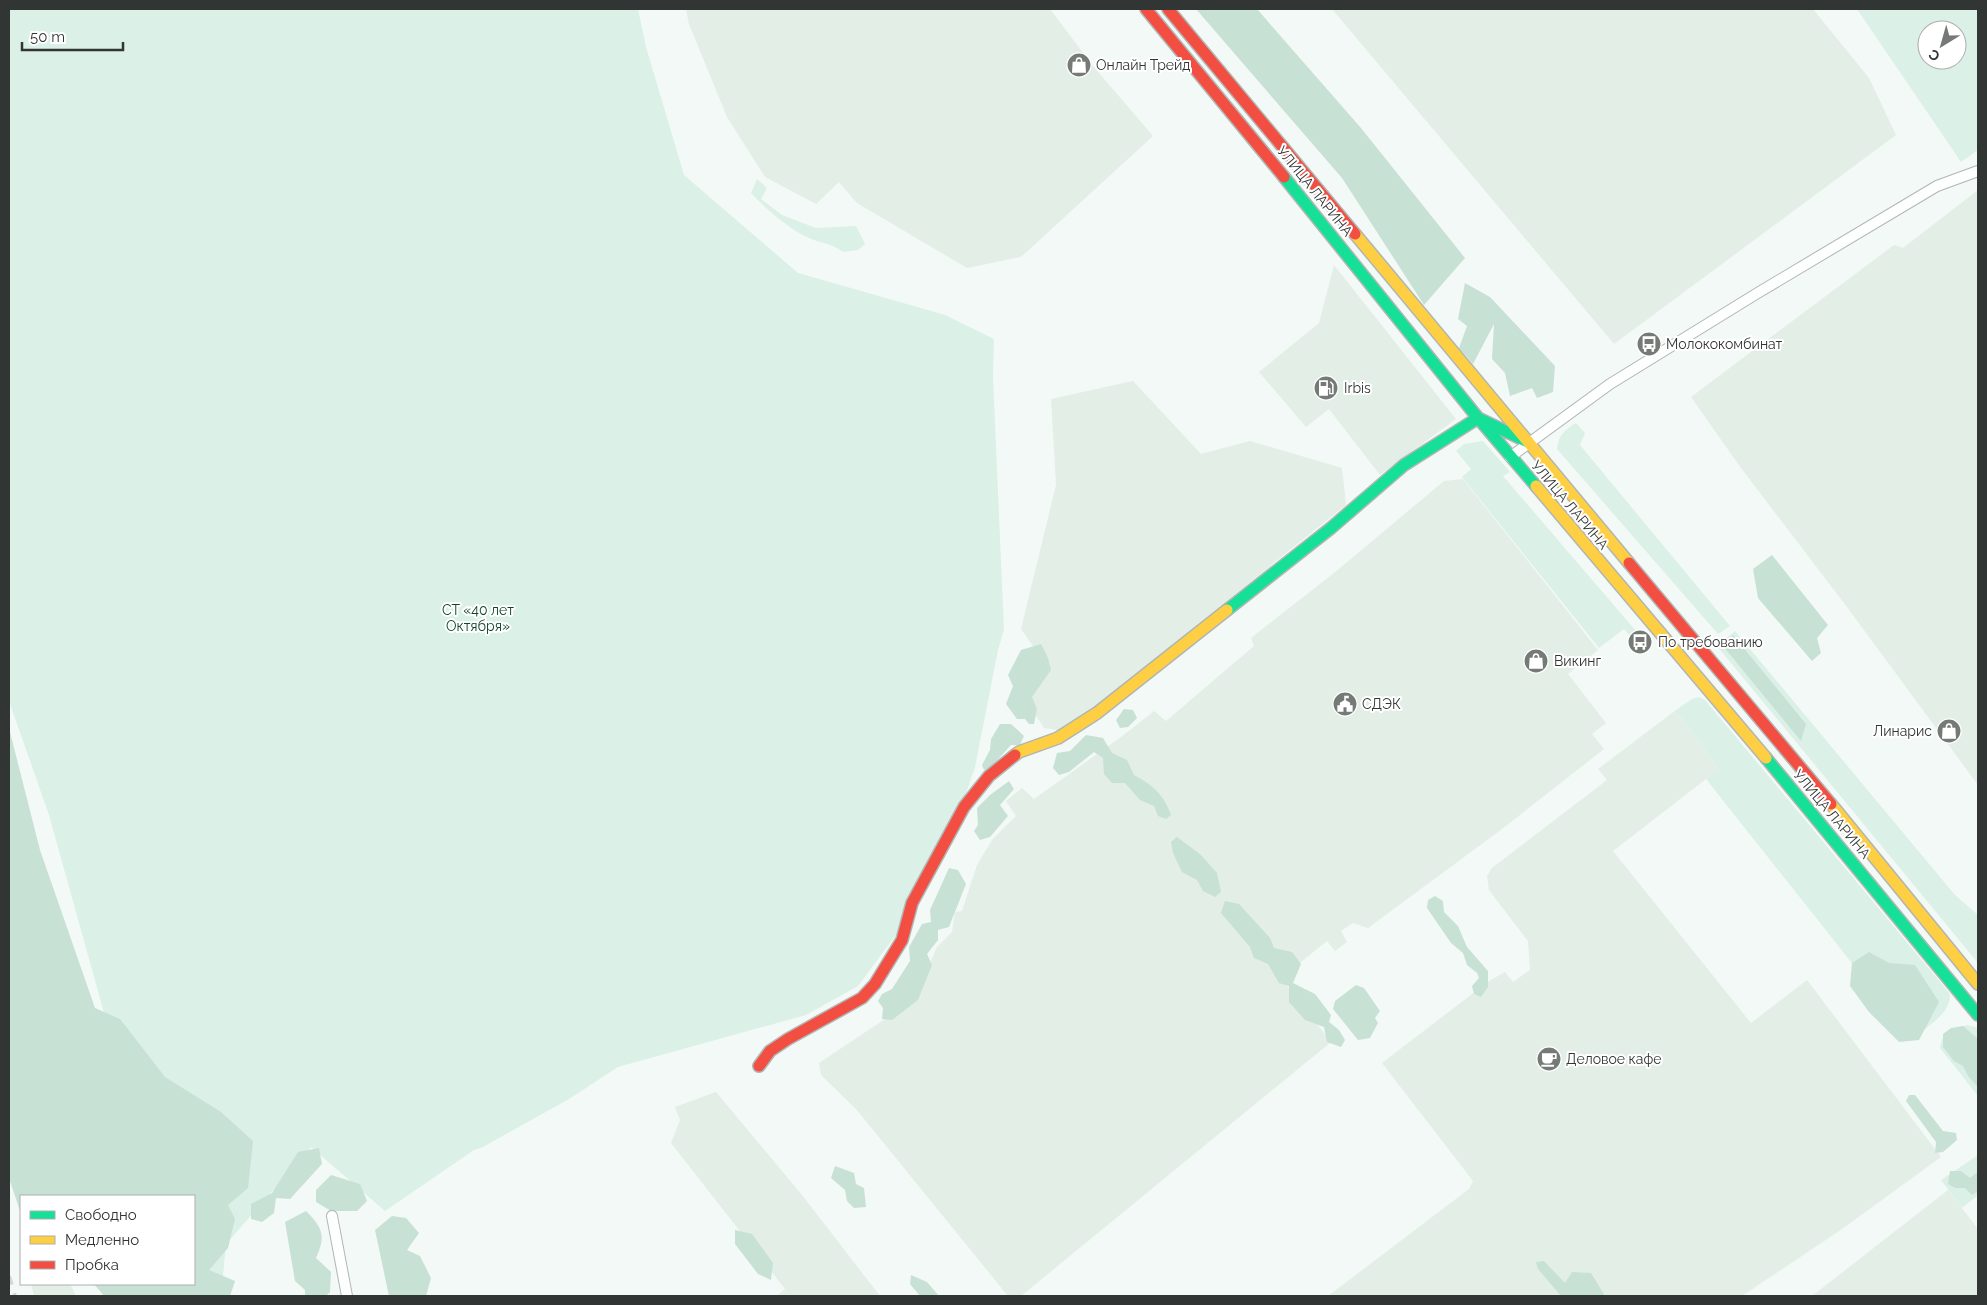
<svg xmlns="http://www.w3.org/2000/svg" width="1987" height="1305" viewBox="0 0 1987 1305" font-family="Raleway,sans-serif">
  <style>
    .built { fill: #e3eee7 }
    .green { fill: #dbf0e6; fill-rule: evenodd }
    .forest { fill: #c8e1d5 }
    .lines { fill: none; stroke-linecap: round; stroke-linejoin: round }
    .street-casing { stroke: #b1b5b3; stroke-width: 12 }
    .fast-casing { stroke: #b1b5b3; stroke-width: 14 }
    .slow-casing { stroke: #b1b5b3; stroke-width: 14 }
    .jam-casing { stroke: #b1b5b3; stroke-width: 14 }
    .street { stroke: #fdfefe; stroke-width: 10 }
    .fast { stroke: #16e098; stroke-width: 11 }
    .slow { stroke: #ffcf43; stroke-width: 11 }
    .jam { stroke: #f24e42; stroke-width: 11 }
    .rail { stroke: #d4d5d4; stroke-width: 4; stroke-dasharray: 9 9; stroke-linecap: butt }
    .labels { text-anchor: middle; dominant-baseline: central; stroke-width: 4; stroke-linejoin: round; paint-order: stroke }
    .poi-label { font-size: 14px; fill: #313533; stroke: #fff; text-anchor: start }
    .street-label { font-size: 14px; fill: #313533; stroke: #fff }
    .park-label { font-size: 14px; fill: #0f432f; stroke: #fff }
  </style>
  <rect width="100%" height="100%" fill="#f3f9f6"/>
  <path class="built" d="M 686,9 L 1050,9 L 1093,66 L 1153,136 L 1021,257 L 967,268 L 857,203 L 839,182 L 816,204 L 765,177 L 727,117 L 689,24 Z
    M 1332,9 L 1813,9 L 1869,78 L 1896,135 L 1614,344 Z
    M 1978,190 L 1978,785 L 1847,607 L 1741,468 L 1691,397 L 1894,245 L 1903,248 Z
    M 1334,265 L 1456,419 L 1380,475 L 1329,409 L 1306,427 L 1259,372 L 1319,323 Z
    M 1133,381 L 1201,454 L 1250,441 L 1342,468 L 1346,505 L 1065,731 L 1044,728 L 1025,699 L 1048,668 L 1021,629 L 1056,485 L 1051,399 Z
    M 1463,479 L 1598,650 L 1568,674 L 1606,723 L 1592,734 L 1604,749 L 1502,829 L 1368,928 L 1353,923 L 1341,931 L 1347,942 L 1335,951 L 1327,941 L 1281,978 L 1331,1042 L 1021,1296 L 1008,1296 L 856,1109 L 821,1075 L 819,1063 L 915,999 L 937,947 L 952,932 L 955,912 L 962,911 L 977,865 L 992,840 L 1016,816 L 1006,801 L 1022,788 L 1034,799 L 1125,734 L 1154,711 L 1166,721 L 1254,646 L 1251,638 L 1334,573 L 1444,481 Z
    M 1676,710 L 1719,769 L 1613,851 L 1751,1023 L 1807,980 L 1941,1157 L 1842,1229 L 1742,1296 L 1328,1296 L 1469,1189 L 1473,1181 L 1382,1063 L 1489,981 L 1505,972 L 1513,982 L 1530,970 L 1528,941 L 1489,890 L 1487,876 L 1492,868 L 1607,780 L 1598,769 Z
    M 716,1092 L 802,1195 L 880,1296 L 777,1296 L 785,1289 L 671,1143 L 680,1120 L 675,1107 Z
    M 1948,1190 L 1978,1229 L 1978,1296 L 1812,1296 Z
    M 31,1284 L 70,1284 L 76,1296 L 34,1296 Z"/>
  <path class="green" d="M 9,9 L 638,9 L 646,47 L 684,175 L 798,273 L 945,315 L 994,339 L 993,377 L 1004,630 L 998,650 L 975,767 L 963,802 L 898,932 L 858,986 L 806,1015 L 618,1067 L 569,1099 L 481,1148 L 474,1150 L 385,1211 L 311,1147 L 226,1244 L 221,1296 L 194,1284 L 194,1196 L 155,1196 L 49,815 L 9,701 Z
    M 1857,9 L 1978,9 L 1978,150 L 1961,162 ZM 1927,30 L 1957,30 L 1957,60 L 1927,60 Z
    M 757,179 L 767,188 L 761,199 L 782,215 L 816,228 L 856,226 L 865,244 L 858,250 L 843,252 C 830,242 821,244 807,237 C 790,230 764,207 751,193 Z
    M 1576,423 L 1585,433 L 1580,445 L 1730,626 L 1718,634 L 1557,449 C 1558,435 1565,430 1576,423 Z
    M 1483,441 L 1510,472 L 1503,476 L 1636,631 L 1630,636 L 1624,629 L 1599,648 L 1462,477 L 1471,469 L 1456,451 L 1464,444 Z
    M 1735,631 L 1955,895 L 1978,915 L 1978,963 L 1717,646 Z
    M 1699,697 L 1705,700 L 1950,994 C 1951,1014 1926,1027 1912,1039 L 1706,779 L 1719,769 L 1676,710 L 1692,699 Z
    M 1967,1025 L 1978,1028 L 1978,1096 L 1940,1048 L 1942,1039 L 1960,1027 Z
    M 1978,1155 L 1978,1195 L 1962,1208 L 1941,1180 Z"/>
  <path class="forest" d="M 1196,9 L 1257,9 L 1361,128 L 1465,258 L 1424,305 L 1342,178 Z
    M 1465,283 L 1490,297 L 1555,366 L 1553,392 L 1537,398 L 1532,388 L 1510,396 L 1505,373 L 1492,359 L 1494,324 L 1473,364 L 1459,348 L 1467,326 L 1458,319 Z
    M 1772,555 L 1828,625 L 1817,638 L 1821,653 L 1812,661 L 1758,598 L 1753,569 Z
    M 1733,635 L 1806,724 L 1801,741 L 1723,646 Z
    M 1041,644 L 1048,658 L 1051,670 L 1032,697 L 1037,709 L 1034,724 L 1029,724 L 1025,719 L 1017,719 L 1006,704 L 1013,686 L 1008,675 L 1021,650 Z
    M 1124,709 L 1133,710 L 1137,718 L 1128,727 L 1120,728 L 1116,720 Z
    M 1000,724 L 1011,724 L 1024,736 L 1020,745 L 1011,745 L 991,767 L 984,770 L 982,765 L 990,750 L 991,739 Z
    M 9,728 L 40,850 L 95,1008 L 120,1019 L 165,1077 L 221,1112 L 253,1141 L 248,1188 L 228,1205 L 235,1219 L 228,1248 L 209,1270 L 235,1281 L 230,1296 L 104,1296 L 94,1284 L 194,1284 L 194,1196 L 21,1196 L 21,1214 L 9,1178 Z
    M 1086,735 L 1103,738 L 1112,753 L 1127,760 L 1134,775 C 1153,785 1164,795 1171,815 L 1166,819 L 1158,816 L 1154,806 L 1140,800 L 1125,783 L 1112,783 L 1104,774 L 1103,758 L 1094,752 L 1069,772 L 1059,775 L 1053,768 L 1057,753 L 1070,751 Z
    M 1009,781 L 1014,789 L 1000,805 L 1008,816 L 990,837 L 980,840 L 974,831 L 978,825 L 977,808 L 990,795 Z
    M 1177,837 L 1200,854 L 1217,873 L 1221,892 L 1215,897 L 1203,891 L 1197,880 L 1182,872 L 1173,853 L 1171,842 Z
    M 949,868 L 958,870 L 966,884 L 949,927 L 938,930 L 938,940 L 927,954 L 932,965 L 918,1000 L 892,1020 L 882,1019 L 883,1008 L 878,1001 L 882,994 L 892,989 L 910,961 L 909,947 L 922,924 L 931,922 L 930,910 Z
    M 1435,896 L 1443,901 L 1444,912 L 1458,926 L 1467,947 L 1488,971 L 1488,987 L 1481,997 L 1474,994 L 1472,986 L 1479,978 L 1477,973 L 1467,965 L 1463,953 L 1451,943 L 1427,908 L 1428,900 Z
    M 1225,901 L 1239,904 L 1270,938 L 1274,948 L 1292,952 L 1301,964 L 1293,983 L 1315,994 L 1331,1015 L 1329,1022 L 1339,1030 L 1345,1040 L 1341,1047 L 1327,1042 L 1324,1027 L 1305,1020 L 1289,1002 L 1289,986 L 1279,983 L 1268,964 L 1254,958 L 1250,947 L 1221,913 Z
    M 1869,952 L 1889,963 L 1915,965 L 1939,1002 L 1919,1040 L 1899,1042 L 1869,1012 L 1850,986 L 1852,963 Z
    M 1356,985 L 1364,988 L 1380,1011 L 1375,1018 L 1378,1023 L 1370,1038 L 1358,1040 L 1333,1009 L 1335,1001 Z
    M 1963,1026 L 1978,1039 L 1978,1087 L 1968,1076 L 1963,1066 L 1954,1061 L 1943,1047 L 1943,1034 L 1951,1028 Z
    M 1909,1095 L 1915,1095 L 1943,1131 L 1956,1133 L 1957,1140 L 1943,1152 L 1935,1153 L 1936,1142 L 1906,1101 Z
    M 319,1148 L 322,1164 L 290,1199 L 276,1198 L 274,1213 L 262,1222 L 251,1219 L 251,1204 L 272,1193 L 298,1152 Z
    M 835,1166 L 854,1173 L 856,1184 L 864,1188 L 866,1207 L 854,1208 L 847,1201 L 845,1190 L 831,1178 Z
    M 1950,1171 L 1961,1171 L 1970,1178 L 1978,1172 L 1978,1191 L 1972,1195 L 1965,1188 L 1955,1188 L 1948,1184 Z
    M 331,1175 L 360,1184 L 367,1201 L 357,1211 L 331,1211 L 316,1202 L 316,1190 Z
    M 306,1211 C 323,1228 326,1236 316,1258 L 331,1272 L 330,1292 L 326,1296 L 305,1296 L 305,1290 L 295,1281 L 285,1222 Z
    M 392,1216 L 406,1218 L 419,1233 L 407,1250 L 420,1256 L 431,1278 L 426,1296 L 389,1296 L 375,1230 Z
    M 735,1230 L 752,1234 L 773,1263 L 771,1280 L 758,1274 L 735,1244 Z
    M 1544,1261 L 1565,1283 L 1572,1272 L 1591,1273 L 1605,1296 L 1561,1296 L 1538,1269 L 1536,1262 Z
    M 911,1275 L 927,1282 L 939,1296 L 920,1296 L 910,1284 Z"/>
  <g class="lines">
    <defs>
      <path id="street" d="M 1510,457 L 1610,384 L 1756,294 L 1937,186 L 1978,171
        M 332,1216 L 347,1296"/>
      <path id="fast" d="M 1284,177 L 1478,418 L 1536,486
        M 1227,610 L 1331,528 L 1404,465 L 1478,418 L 1528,442
        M 1766,758 L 1978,1015"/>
      <path id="slow" d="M 1355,234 L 1629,563
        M 1536,486 L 1766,758
        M 1015,755 L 1019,752 L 1058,738 L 1097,713 L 1227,610
        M 1831,804 L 1978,984"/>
      <path id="jam" d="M 1146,9 L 1284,177
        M 1168,9 L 1355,234
        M 1629,563 L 1831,804
        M 759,1066 L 770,1051 L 788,1039 L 862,998 L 875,984 L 902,940 L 912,903 L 964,807 L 989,776 L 1015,755"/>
    </defs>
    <use href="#street" class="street-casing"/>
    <use href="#fast" class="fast-casing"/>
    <use href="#slow" class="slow-casing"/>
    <use href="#jam" class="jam-casing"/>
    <use href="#street" class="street"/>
    <use href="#fast" class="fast"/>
    <use href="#slow" class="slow"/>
    <use href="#jam" class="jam"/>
    <path class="rail" d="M 9,1276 L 15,1296"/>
  </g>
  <defs>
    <symbol id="shop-disc" viewBox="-11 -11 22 22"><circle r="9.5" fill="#757a77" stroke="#fff"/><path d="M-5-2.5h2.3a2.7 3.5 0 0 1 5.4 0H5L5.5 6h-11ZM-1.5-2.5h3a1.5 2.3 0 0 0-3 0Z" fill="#fff"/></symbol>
    <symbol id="bus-disc" viewBox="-11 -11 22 22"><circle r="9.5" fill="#757a77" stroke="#fff"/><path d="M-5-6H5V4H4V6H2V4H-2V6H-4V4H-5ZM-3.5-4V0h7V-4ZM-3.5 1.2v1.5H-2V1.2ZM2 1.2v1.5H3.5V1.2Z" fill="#fff"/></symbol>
    <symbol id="fuel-disc" viewBox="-11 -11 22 22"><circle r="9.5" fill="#757a77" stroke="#fff"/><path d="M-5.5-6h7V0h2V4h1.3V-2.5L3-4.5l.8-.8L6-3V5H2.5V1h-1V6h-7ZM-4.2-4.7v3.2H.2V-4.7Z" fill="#fff"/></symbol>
    <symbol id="civic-disc" viewBox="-11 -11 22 22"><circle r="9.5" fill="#757a77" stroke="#fff"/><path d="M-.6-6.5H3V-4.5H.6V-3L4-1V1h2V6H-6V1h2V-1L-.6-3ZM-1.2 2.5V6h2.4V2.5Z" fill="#fff"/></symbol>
    <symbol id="cafe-disc" viewBox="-11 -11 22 22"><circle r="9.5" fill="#757a77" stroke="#fff"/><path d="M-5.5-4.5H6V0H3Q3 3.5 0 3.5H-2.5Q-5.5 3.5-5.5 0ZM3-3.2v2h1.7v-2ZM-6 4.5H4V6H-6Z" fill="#fff"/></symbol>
  </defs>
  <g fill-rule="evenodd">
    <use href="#shop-disc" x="1065" y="51" width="28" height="28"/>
    <use href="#bus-disc" x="1635" y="330" width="28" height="28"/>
    <use href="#fuel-disc" x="1312" y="374" width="28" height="28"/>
    <use href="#bus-disc" x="1626" y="628" width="28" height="28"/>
    <use href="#shop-disc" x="1522" y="647" width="28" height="28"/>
    <use href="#civic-disc" x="1331" y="690" width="28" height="28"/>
    <use href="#shop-disc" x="1935" y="717" width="28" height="28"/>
    <use href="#cafe-disc" x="1535" y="1045" width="28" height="28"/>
  </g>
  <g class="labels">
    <g class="poi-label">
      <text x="1096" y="65">Онлайн Трейд</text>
      <text x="1666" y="344">Молококомбинат</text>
      <text x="1344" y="388">Irbis</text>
      <text x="1658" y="642">По требованию</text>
      <text x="1554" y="661">Викинг</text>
      <text x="1362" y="704">СДЭК</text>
      <text x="1932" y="731" text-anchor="end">Линарис</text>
      <text x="1566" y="1059">Деловое кафе</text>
    </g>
    <g class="street-label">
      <text transform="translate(1315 191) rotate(51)">УЛИЦА ЛАРИНА</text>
      <text transform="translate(1570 505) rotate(50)">УЛИЦА ЛАРИНА</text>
      <text transform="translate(1832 814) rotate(50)">УЛИЦА ЛАРИНА</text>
    </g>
    <g class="park-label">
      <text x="478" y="610">СТ «40 лет<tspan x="478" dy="16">Октября»</tspan></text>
    </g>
  </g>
  <rect width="1987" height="1305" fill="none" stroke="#313533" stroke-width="20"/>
  <rect x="20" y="1195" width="175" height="90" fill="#ffffff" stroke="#adaead"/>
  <rect x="30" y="1211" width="25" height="8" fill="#16e098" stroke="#adaead"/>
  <text x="65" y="1220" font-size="15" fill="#313533">Свободно</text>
  <rect x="30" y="1236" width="25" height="8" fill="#ffcf43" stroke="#adaead"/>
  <text x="65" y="1245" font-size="15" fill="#313533">Медленно</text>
  <rect x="30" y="1261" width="25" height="8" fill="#f24e42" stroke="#adaead"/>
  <text x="65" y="1270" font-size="15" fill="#313533">Пробка</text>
  <g transform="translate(1942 45) rotate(217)"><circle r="24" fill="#ffffff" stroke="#adaead"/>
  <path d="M0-4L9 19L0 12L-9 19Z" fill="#757a77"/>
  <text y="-8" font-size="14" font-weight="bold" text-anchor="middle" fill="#313533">С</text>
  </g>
  <path d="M22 42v8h101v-8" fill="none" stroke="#313533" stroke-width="2.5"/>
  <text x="30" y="42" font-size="15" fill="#313533" stroke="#ffffff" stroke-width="4" paint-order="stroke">50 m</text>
</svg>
